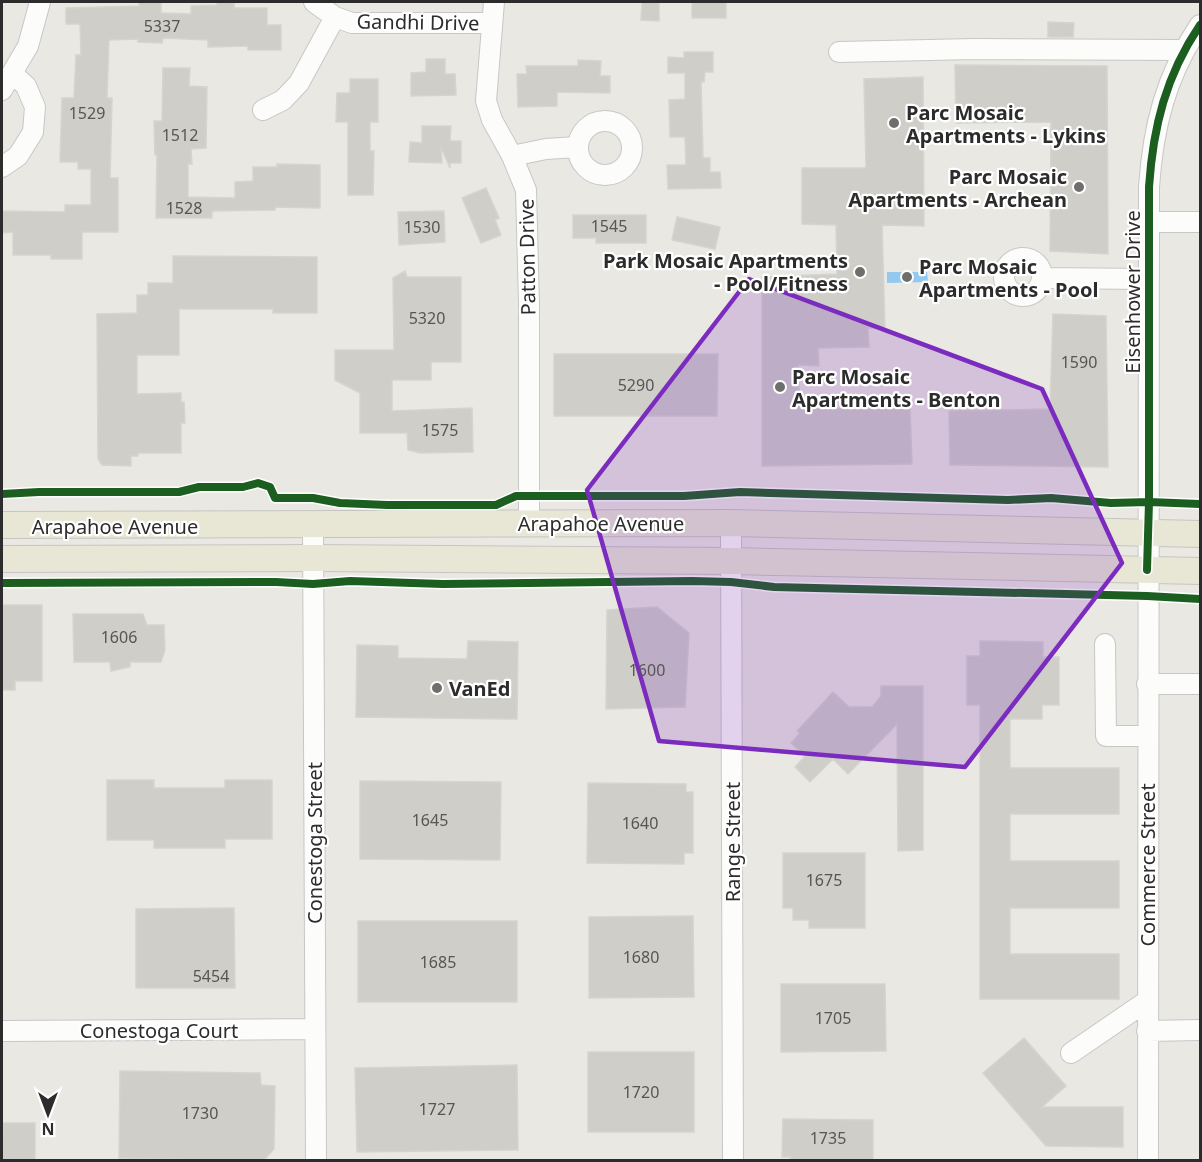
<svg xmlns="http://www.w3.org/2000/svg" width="1202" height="1162" viewBox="0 0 1202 1162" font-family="'Noto Sans',sans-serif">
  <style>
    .water { fill: #93c8ef }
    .building { fill: #cfcec9; stroke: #d5d4ce; stroke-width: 1.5 }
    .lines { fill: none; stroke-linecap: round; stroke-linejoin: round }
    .minor-casing { stroke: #c8c7c7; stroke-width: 22 }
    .major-casing { stroke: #c6c5c2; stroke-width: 28 }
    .minor { stroke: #fcfcfb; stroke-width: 20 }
    .major { stroke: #e8e6d4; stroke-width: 26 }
    .cycleway-casing { stroke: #fff; stroke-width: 11 }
    .cycleway { stroke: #1b5e20; stroke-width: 8 }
    .marked { fill: #7b2cbf; fill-opacity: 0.2; stroke: #7b2cbf; stroke-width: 4.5; stroke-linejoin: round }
    .poi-dot { fill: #6e6e6c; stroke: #fff; stroke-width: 2 }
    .labels { text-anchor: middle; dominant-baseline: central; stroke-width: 4.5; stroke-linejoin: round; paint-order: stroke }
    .number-label { font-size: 16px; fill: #565655 }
    .street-label { font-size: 20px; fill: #2c2c2c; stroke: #fff }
    .poi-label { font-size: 20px; font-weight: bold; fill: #2c2c2c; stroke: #fff; text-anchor: start }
  </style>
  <rect width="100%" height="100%" fill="#eae8e2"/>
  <path class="water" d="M 887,272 L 927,272 L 928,282 L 887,283 Z"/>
  <path class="building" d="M 139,2 L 161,2 L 161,13 L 191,14 L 191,6 L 217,5 L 217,2 L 234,2 L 234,8 L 267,8 L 267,25 L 281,25 L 281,50 L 248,50 L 248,46 L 208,47 L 208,40 L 163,38 L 162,43 L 138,42 L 138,39 L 109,40 L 107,98 L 112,98 L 110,178 L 118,178 L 118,232 L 82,232 L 82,259 L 51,259 L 51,255 L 13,255 L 13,232 L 2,233 L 2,211 L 65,212 L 65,205 L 91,205 L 91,169 L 78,169 L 78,162 L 60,162 L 62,98 L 74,98 L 76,55 L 81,55 L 80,24 L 66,24 L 66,8 L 139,6 Z
    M 642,2 L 659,2 L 659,21 L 641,20 Z
    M 692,2 L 726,2 L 726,18 L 692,18 Z
    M 1048,22 L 1074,23 L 1073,37 L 1048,37 Z
    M 684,52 L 713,52 L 713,72 L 705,72 L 704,82 L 701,82 L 703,158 L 710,158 L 710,172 L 720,172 L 721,188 L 668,189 L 667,165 L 686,165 L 685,137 L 670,137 L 669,100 L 685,99 L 685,73 L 668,73 L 668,57 L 684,58 Z
    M 426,59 L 445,59 L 445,74 L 455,74 L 456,95 L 411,96 L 411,73 L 426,72 Z
    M 578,60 L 601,61 L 600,76 L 610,76 L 610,93 L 557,92 L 557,106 L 518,107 L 517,74 L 527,74 L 526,66 L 578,66 Z
    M 955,65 L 1107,66 L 1108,254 L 1050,251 L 1051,122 L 956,123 Z
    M 163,68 L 190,68 L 189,86 L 207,87 L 206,148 L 191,149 L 192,164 L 188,164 L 188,197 L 235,198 L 235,182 L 253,181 L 253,167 L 277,167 L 277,164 L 320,165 L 320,208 L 275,207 L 275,210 L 212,211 L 212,218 L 156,218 L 157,155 L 155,155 L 154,121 L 162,121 Z
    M 923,77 L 924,226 L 882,225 L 885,329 L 868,328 L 869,347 L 818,348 L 819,366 L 798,365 L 800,408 L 910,409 L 912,464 L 762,466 L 762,277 L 837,274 L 836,225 L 802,224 L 802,168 L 866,168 L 864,79 Z
    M 350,79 L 378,79 L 378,122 L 370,122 L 370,151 L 374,151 L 373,195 L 348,195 L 348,122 L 336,122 L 337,93 L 350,93 Z
    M 422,126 L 451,126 L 450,141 L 461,141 L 461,163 L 450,163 L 450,168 L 441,147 L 442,163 L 409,162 L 410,142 L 422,143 Z
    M 486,188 L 499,218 L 495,220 L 501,235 L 481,243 L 462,198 Z
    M 444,211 L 445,242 L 399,245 L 398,212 Z
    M 573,215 L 646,215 L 646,243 L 596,243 L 596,238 L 573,238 Z
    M 677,217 L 720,227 L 715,249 L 672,240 Z
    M 173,256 L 317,257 L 317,313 L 273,313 L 273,309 L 179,309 L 179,355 L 137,355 L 137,394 L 181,393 L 181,402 L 184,402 L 185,423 L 181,423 L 181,453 L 138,453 L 138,456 L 131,456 L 131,466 L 102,465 L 98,459 L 97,314 L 137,313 L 137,295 L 148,295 L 148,283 L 173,283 Z
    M 405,271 L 407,277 L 461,277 L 461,362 L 431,362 L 431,380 L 392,380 L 392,411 L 472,408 L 473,452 L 420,453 L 408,450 L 407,433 L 360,433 L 360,393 L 335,380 L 335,350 L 394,350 L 393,278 Z
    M 1053,314 L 1106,316 L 1108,467 L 950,465 L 949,411 L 1050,409 Z
    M 554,354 L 718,354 L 717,416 L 554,416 Z
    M 2,605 L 42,605 L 42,681 L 15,681 L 15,690 L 2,690 Z
    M 657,607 L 689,633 L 685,707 L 606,709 L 607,610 Z
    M 73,614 L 143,614 L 147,625 L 164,625 L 165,650 L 161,662 L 130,662 L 130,667 L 111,671 L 110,662 L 74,662 Z
    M 468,641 L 518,642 L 517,719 L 356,717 L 357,645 L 398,646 L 398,658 L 467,659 Z
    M 980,641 L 1043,642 L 1043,657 L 1059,657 L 1059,705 L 1042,705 L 1042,719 L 1010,719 L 1010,768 L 1119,768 L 1119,814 L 1010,814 L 1010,861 L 1119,861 L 1119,908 L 1010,908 L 1010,954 L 1119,954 L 1119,999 L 980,999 L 980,705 L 967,705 L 967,656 L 980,656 Z
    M 881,686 L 923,686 L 923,850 L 898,851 L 897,724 L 848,774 L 833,759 L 810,782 L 795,767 L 805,756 L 791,743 L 800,733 L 797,731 L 833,692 L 849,707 L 872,707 L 881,696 Z
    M 107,780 L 154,780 L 154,788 L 225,788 L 225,780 L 272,780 L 272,839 L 225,839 L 225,848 L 154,848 L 154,840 L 107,840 Z
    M 360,781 L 501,782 L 500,860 L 360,859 Z
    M 588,783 L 686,784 L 686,792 L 693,792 L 693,853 L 684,853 L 684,864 L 587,863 Z
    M 783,853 L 865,853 L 865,928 L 809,928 L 809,920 L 793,920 L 793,908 L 783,908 Z
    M 234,908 L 235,988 L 136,988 L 136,909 Z
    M 693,916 L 694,997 L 589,998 L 589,917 Z
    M 358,921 L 517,921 L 517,1002 L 358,1002 Z
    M 781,984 L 885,984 L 886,1051 L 781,1052 Z
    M 1024,1038 L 1066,1086 L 1042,1107 L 1123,1107 L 1123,1147 L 1046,1146 L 983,1073 Z
    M 588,1052 L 694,1052 L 694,1132 L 588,1132 Z
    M 517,1065 L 518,1150 L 357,1152 L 355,1068 Z
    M 120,1071 L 260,1073 L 261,1085 L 275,1086 L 274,1149 L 263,1161 L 119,1158 Z
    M 783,1119 L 873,1120 L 873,1161 L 790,1161 L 791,1157 L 782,1157 Z
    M 3,1123 L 35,1123 L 35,1161 L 2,1161 Z"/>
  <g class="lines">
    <defs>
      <path id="minor" d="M 314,2 L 335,17 L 352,23 L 491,23
        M 494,2 L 486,101 L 492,120 L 512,156 L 526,190 L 529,304 L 529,523
        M 839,52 L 974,49 L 1183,50
        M 2,90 L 28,46 L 40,2
        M 263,110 L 283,100 L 299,83 L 335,17
        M578 148a27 27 0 1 1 54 0a27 27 0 1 1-54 0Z
        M 512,156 L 546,149 L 577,147
        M 2,167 L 18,156 L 33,132 L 35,107 L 26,86 L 13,74
        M 1149,222 L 1200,222
        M1004 277a19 19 0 1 1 38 0a19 19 0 1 1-38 0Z
        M 1043,278 L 1149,279
        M 731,523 L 733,1160
        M 313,525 L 316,1160
        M 1105,644 L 1106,736 L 1147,736
        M 1147,684 L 1200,684
        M 2,1031 L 315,1029
        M 1147,1031 L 1200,1030
        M 1071,1053 L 1147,1001
        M 1148,1160 L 1149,187 C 1153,127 1166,75 1200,25"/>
      <path id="major" d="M 2,525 L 731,523 L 1200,534
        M 2,559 L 313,558 L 731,561 L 1200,571"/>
    </defs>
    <use href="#minor" class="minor-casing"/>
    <use href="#major" class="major-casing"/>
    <use href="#minor" class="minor"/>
    <use href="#major" class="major"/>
    <defs>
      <path id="cycleway" d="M 2,494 L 39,492 L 179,492 L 199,487 L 243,487 L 258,483 L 270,487 L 275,498 L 313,498 L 340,503 L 387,505 L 496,505 L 516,496 L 684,496 L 740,492 L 1008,500 L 1051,498 L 1111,503 L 1149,502 L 1200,504
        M 1147,570 L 1149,502 L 1149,187 C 1153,127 1166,75 1200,25
        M 2,583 L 276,582 L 313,584 L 350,581 L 443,584 L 692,581 L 731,582 L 774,587 L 1147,596 L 1200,599"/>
    </defs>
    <use href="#cycleway" class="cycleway-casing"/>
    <use href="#cycleway" class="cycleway"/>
  </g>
  <path class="marked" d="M 749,279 L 1042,389 L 1122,563 L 965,767 L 659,741 L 587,490 Z"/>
  <g class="poi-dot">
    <circle cx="894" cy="123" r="6"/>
    <circle cx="1079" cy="187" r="6"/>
    <circle cx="860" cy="272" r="6"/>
    <circle cx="907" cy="277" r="6"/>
    <circle cx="780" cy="387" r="6"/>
    <circle cx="437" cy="688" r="6"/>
  </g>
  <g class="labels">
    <g class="number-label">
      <text x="162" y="26">5337</text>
      <text x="87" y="113">1529</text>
      <text x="180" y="135">1512</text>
      <text x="184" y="208">1528</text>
      <text x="609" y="226">1545</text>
      <text x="422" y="227">1530</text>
      <text x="427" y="318">5320</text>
      <text x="1079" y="362">1590</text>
      <text x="636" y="385">5290</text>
      <text x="440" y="430">1575</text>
      <text x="119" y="637">1606</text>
      <text x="647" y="670">1600</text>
      <text x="430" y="820">1645</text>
      <text x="640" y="823">1640</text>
      <text x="824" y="880">1675</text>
      <text x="641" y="957">1680</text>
      <text x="438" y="962">1685</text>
      <text x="211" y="976">5454</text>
      <text x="833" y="1018">1705</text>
      <text x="641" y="1092">1720</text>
      <text x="437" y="1109">1727</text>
      <text x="200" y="1113">1730</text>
      <text x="828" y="1138">1735</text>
    </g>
    <g class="street-label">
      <text transform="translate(418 22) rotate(1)">Gandhi Drive</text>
      <text transform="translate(527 257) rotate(-91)">Patton Drive</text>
      <text transform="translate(1132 292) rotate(-90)">Eisenhower Drive</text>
      <text x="601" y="523">Arapahoe Avenue</text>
      <text x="115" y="526">Arapahoe Avenue</text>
      <text transform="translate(732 842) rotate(-90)">Range Street</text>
      <text transform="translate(314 843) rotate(-90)">Conestoga Street</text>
      <text transform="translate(1147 865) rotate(-90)">Commerce Street</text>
      <text x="159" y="1030">Conestoga Court</text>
    </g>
    <g class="poi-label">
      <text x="906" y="112">Parc Mosaic<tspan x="906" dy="23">Apartments - Lykins</tspan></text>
      <text x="1067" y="176" text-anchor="end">Parc Mosaic<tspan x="1067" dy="23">Apartments - Archean</tspan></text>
      <text x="848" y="260" text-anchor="end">Park Mosaic Apartments<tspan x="848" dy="23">- Pool/Fitness</tspan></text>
      <text x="919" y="266">Parc Mosaic<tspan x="919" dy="23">Apartments - Pool</tspan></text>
      <text x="792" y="376">Parc Mosaic<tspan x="792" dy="23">Apartments - Benton</tspan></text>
      <text x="449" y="688">VanEd</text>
    </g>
  </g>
  <rect width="1202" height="1162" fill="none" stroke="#2c2c2c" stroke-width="6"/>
  <g transform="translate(48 1114) rotate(180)" stroke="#ffffff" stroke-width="4.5" paint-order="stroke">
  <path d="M0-4.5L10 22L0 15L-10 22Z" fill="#2c2c2c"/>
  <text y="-9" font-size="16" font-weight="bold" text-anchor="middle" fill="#2c2c2c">N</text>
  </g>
</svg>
